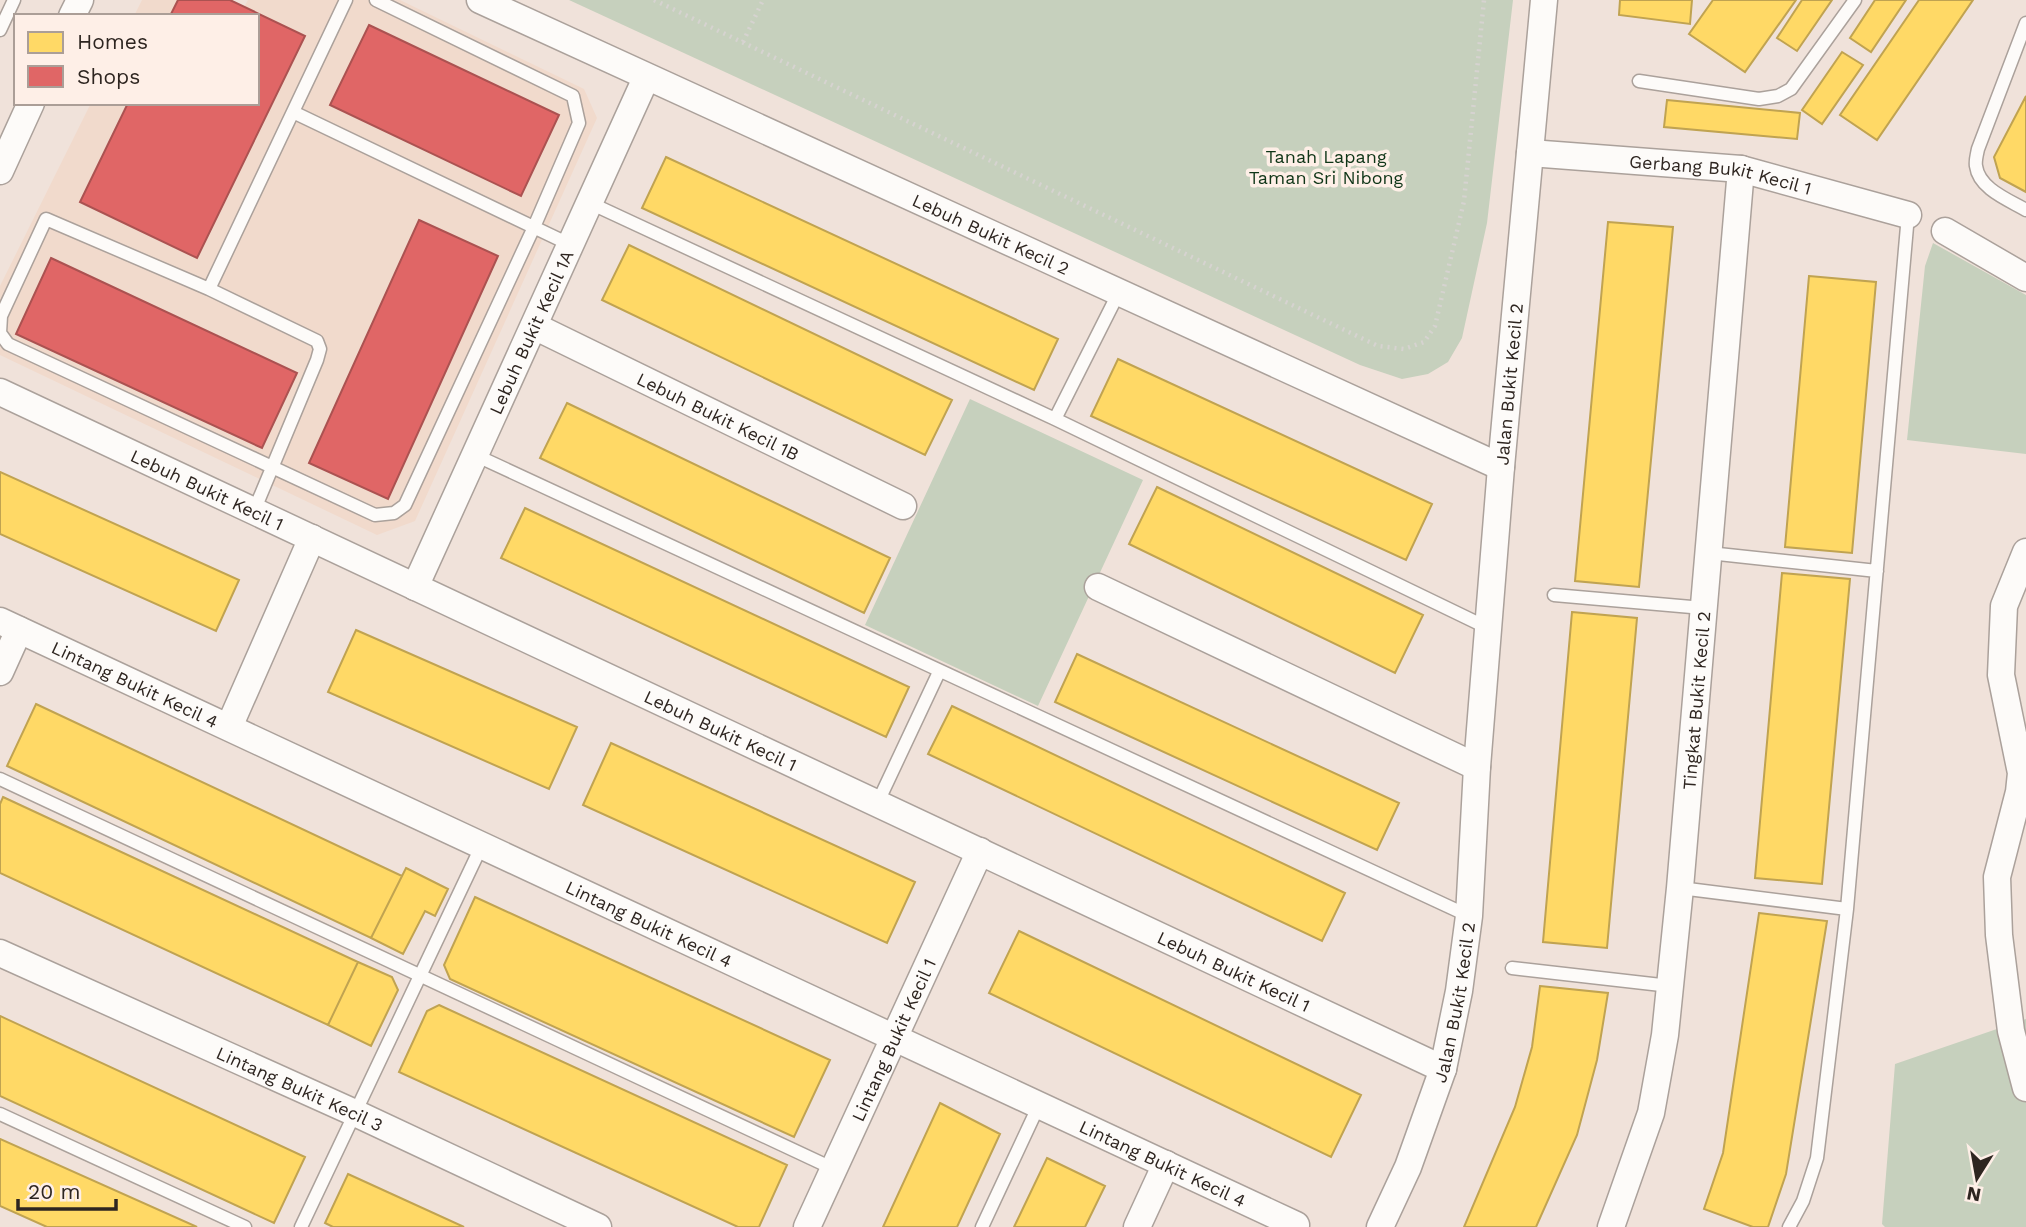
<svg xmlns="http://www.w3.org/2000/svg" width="2026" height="1227" viewBox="0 0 2026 1227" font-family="'Work Sans',sans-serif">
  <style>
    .built { fill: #f1dacc }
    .green { fill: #c6d0bd }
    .homes { fill: #ffd966; stroke: #c0a351; stroke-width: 2 }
    .shops { fill: #e06666; stroke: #ab5251; stroke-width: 2 }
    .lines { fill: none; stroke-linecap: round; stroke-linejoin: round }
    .service-casing { stroke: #aba19b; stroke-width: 15 }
    .minor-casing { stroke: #aba19b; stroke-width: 29 }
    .path { stroke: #d6d3d0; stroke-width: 4.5; stroke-dasharray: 2 5; stroke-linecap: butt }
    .service { stroke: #fdfbf9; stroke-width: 12 }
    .minor { stroke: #fdfbf9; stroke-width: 26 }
    .labels { text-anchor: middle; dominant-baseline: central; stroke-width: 7; stroke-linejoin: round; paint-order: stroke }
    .park-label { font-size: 18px; fill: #0f3517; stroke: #feefe7 }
    .street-label { font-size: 18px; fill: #2e2520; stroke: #feefe7 }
  </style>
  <rect width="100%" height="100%" fill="#f0e2da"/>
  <path class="built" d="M 142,0 L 230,0 L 244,7 L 248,0 L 400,0 L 584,89 L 597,118 L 415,521 L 377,535 L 0,355 L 0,286 L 91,103 L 257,103 L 257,16 L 134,16 Z"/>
  <path class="green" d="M 569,0 L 1513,0 L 1487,223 L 1462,338 L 1448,362 L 1428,374 L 1402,379 L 1360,365 Z
    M 1933,243 L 2026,295 L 2026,454 L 1907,440 L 1925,266 Z
    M 970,399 L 1143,480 L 1038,706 L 865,625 Z
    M 2026,1019 L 2026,1227 L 1885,1227 L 1882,1224 L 1895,1064 Z"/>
  <path class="homes" d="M 1620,0 L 1692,0 L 1690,24 L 1619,15 Z
    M 1713,0 L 1796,0 L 1745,72 L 1689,34 Z
    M 1802,0 L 1832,0 L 1797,51 L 1777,38 Z
    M 1875,0 L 1906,0 L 1871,52 L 1850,38 Z
    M 1919,0 L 1973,0 L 1877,140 L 1840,115 Z
    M 1842,52 L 1863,65 L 1822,124 L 1802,110 Z
    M 2026,96 L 2026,192 L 2000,178 L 1994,157 Z
    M 1667,100 L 1800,113 L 1797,139 L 1664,127 Z
    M 666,157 L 1058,339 L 1034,390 L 642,208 Z
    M 1608,222 L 1673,227 L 1639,587 L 1575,581 Z
    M 629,245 L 952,400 L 925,455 L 602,300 Z
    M 1809,276 L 1876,282 L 1852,553 L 1785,547 Z
    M 1118,359 L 1432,504 L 1406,560 L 1091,416 Z
    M 567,403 L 890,558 L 864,613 L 540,458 Z
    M 0,472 L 239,580 L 216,631 L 0,534 Z
    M 1157,487 L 1423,615 L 1395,673 L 1129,544 Z
    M 525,508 L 909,687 L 886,737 L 501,558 Z
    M 1782,573 L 1850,579 L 1822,884 L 1755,878 Z
    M 1572,612 L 1637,618 L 1607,948 L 1543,942 Z
    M 356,630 L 577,727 L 549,789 L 328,692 Z
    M 1077,654 L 1399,803 L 1377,850 L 1055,702 Z
    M 36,704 L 402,876 L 371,938 L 7,766 Z
    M 952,706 L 1345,893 L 1322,941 L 928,754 Z
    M 611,743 L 915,882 L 887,943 L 583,805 Z
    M 3,797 L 358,962 L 328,1025 L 0,873 L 0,804 Z
    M 406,868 L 448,889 L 435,916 L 425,911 L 403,954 L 371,938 Z
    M 475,897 L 830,1060 L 794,1137 L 450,979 L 444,965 Z
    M 1759,913 L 1827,921 L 1786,1174 L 1768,1227 L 1753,1227 L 1704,1209 L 1723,1153 Z
    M 1019,931 L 1361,1095 L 1331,1157 L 989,993 Z
    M 358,962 L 392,977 L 398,990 L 371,1046 L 328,1025 Z
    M 1540,986 L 1608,993 L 1597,1060 L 1577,1135 L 1536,1227 L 1464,1227 L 1515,1107 L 1532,1047 Z
    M 439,1005 L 787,1165 L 759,1227 L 738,1227 L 399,1072 L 427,1011 Z
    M 0,1016 L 305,1157 L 274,1223 L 0,1096 Z
    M 940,1103 L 1000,1134 L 957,1227 L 883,1227 Z
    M 0,1139 L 197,1227 L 47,1227 L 0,1206 Z
    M 1047,1158 L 1105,1186 L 1085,1227 L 1014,1227 Z
    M 348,1174 L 464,1227 L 333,1227 L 325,1223 Z"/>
  <path class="shops" d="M 178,0 L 230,0 L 305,36 L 197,258 L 80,202 L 128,103 L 257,103 L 257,16 L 170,16 Z
    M 369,25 L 559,115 L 521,196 L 330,105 Z
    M 419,220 L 498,256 L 388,499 L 309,463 Z
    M 51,258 L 297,373 L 262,448 L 16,334 Z"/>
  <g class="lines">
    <defs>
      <path id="service" d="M 2026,23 L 1978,149 C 1977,154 1975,161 1976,166 C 1979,189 2009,200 2026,210
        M 0,30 L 14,0
        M 1639,81 L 1759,99 L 1778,96 L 1791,89 L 1855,0
        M 293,112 L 571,245
        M 590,203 L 1055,419 L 1488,628
        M 209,289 L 346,0
        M 1055,419 L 1119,292
        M 475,455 L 1469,916
        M 254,511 L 317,360 L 320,349 L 317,341 L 209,289 L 46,219 L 1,316 L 0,333 L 8,344 L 375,515 L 394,513 L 405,505 L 534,227 L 579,123 L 573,96 L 376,0
        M 1709,553 L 1877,571
        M 1554,595 L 1703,608
        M 0,779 L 834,1169
        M 877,804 L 939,672
        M 1680,888 L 1847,909
        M 1512,968 L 1670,986
        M 0,1114 L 245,1227
        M 301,1227 L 482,845
        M 982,1227 L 1039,1105
        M 1789,1227 L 1803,1201 L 1817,1158 L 1847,909 L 1908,215"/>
      <g id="minor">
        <path id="s1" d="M 480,0 L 1501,467"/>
        <path d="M 72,16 L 80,0"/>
        <path id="s2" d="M 1530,153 L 1741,169 L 1908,215"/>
        <path d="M 0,171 L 31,103"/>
        <path d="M 1945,231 L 2026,278"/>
        <path id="s3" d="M 534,326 L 903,506"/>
        <path id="s4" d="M 0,392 L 1443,1069"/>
        <path d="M 2026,552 L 2004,606 L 2001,675 L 2021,773 L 2019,792 L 1997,877 L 1999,935 L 2011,1031 L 2026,1088"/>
        <path id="s5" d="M 415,587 L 646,78"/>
        <path d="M 1098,587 L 1477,767"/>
        <path id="s6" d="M 0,621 L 1296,1225"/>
        <path d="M 0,672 L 19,630"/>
        <path d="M 229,727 L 312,538"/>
        <path id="s7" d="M 0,953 L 355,1113 L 598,1227"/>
        <path id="s8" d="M 807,1227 L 980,851"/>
        <path d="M 1137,1227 L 1166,1164"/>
        <path id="s9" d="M 1380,1227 L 1408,1167 L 1443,1069 L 1459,991 L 1469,916 L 1477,767 L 1501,467 L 1544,0"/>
        <path id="s10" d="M 1611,1227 L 1651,1113 L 1665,1035 L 1680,888 L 1741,169"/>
      </g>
    </defs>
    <use href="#service" class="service-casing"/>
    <use href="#minor" class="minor-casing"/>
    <path class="path" d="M 654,0 L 1378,346 L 1404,349 L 1424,342 L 1435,326 L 1464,201 L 1484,0
      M 743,42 L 763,0"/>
    <use href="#service" class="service"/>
    <use href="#minor" class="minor"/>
  </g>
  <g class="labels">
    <g class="park-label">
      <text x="1326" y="156">Tanah Lapang<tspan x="1326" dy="21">Taman Sri Nibong</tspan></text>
    </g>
    <g class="street-label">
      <text stroke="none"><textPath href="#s2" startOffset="192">Gerbang Bukit Kecil 1</textPath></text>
      <text stroke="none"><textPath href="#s1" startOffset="562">Lebuh Bukit Kecil 2</textPath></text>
      <text stroke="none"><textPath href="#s5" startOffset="280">Lebuh Bukit Kecil 1A</textPath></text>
      <text stroke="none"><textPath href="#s9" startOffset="859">Jalan Bukit Kecil 2</textPath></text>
      <text stroke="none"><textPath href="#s3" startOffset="205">Lebuh Bukit Kecil 1B</textPath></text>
      <text stroke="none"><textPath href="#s4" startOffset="229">Lebuh Bukit Kecil 1</textPath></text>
      <text stroke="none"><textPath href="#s6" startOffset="149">Lintang Bukit Kecil 4</textPath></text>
      <text stroke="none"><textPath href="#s10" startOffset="536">Tingkat Bukit Kecil 2</textPath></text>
      <text stroke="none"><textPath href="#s4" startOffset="796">Lebuh Bukit Kecil 1</textPath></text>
      <text stroke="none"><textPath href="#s6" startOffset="716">Lintang Bukit Kecil 4</textPath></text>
      <text stroke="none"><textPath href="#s4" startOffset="1363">Lebuh Bukit Kecil 1</textPath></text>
      <text stroke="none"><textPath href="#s9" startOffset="238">Jalan Bukit Kecil 2</textPath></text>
      <text stroke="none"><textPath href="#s8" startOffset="206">Lintang Bukit Kecil 1</textPath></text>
      <text stroke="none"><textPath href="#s7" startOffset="329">Lintang Bukit Kecil 3</textPath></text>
      <text stroke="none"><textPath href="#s6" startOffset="1283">Lintang Bukit Kecil 4</textPath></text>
    </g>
  </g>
  <rect x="14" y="14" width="245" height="91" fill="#feefe7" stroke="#ab9e97" stroke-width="2"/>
  <rect x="28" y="32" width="35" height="21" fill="#ffd966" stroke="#ab9e97" stroke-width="2"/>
  <text x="77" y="49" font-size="21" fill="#2e2520">Homes</text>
  <rect x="28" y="66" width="35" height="21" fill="#e06666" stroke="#ab9e97" stroke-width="2"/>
  <text x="77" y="84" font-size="21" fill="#2e2520">Shops</text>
  <g transform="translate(1977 1178) rotate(191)" stroke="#feefe7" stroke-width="5" paint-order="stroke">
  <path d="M0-5L12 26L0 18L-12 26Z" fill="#2e2520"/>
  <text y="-10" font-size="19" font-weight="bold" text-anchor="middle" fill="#2e2520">N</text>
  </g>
  <path d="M18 1199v10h98v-10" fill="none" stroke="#2e2520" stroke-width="3.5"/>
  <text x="28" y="1199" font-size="21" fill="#2e2520" stroke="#feefe7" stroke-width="5" paint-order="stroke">20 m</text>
</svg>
